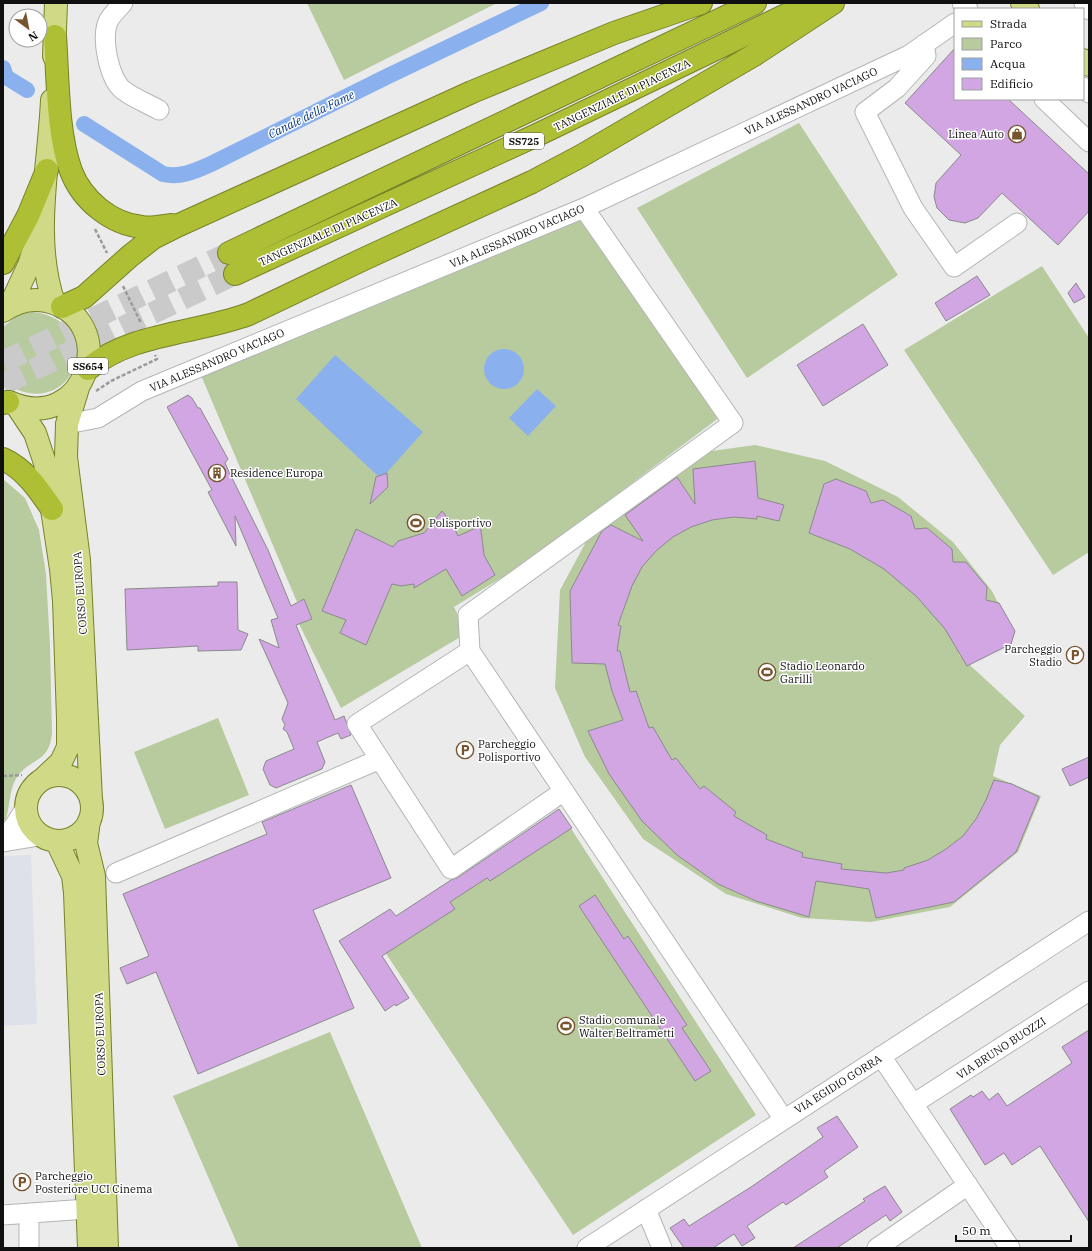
<svg xmlns="http://www.w3.org/2000/svg" width="1092" height="1251" viewBox="0 0 1092 1251" font-family="'IBM Plex Serif',serif">
  <style>
    .built { fill: #dfe1ea }
    .green { fill: #b7cb9e }
    .water { fill: #8ab1ee }
    .lines { fill: none; stroke-linecap: round; stroke-linejoin: round }
    .canal { stroke: #8ab1ee; stroke-width: 16 }
    .building { fill: #d1a6e3; stroke: #8b8a8b }
    .highway-tunnel { stroke: #cacacb; stroke-width: 22; stroke-dasharray: 22 11; stroke-linecap: butt }
    .minor-casing { stroke: #b4b5b6; stroke-width: 21 }
    .major-casing { stroke: #778228; stroke-width: 24 }
    .highway-casing { stroke: #778228; stroke-width: 24 }
    .path { stroke: #9a9a9b; stroke-width: 2.5; stroke-dasharray: 4 2; stroke-linecap: butt }
    .minor { stroke: #fff; stroke-width: 19 }
    .major { stroke: #cfd986; stroke-width: 22 }
    .highway { stroke: #afbf35; stroke-width: 22 }
    .labels { text-anchor: middle; dominant-baseline: central; stroke-width: 3; stroke-linejoin: round; paint-order: stroke }
    .shield { fill: #fff; stroke: #585858; stroke-width: 1 }
    .shield-label { font-size: 10px; font-weight: bold; fill: #101011 }
    .street-label { font-size: 11px; fill: #101011; stroke: #fff }
    .poi-label { font-size: 11px; fill: #101011; stroke: #fff; text-anchor: start }
    .water-label { font-size: 12px; font-style: italic; fill: #09377d; stroke: #fff }
  </style>
  <rect width="100%" height="100%" fill="#ebebec"/>
  <path class="built" d="M 31,855 L 37,1024 L 3,1026 L 3,856 Z"/>
  <path class="green" d="M 307,3 L 497,3 L 344,80 Z
    M 799,123 L 898,275 L 747,378 L 637,208 Z
    M 579,212 L 724,414 L 511,574 L 501,578 L 454,607 L 467,633 L 341,708 L 299,624 L 312,619 L 304,599 L 297,602 L 200,373 Z
    M 1042,266 L 1089,338 L 1089,552 L 1053,575 L 904,350 Z
    M 30,312 C 63,313 90,342 71,374 C 55,400 22,399 3,379 L 3,327 L 17,316 Z
    M 755,445 L 825,461 L 898,497 L 953,542 L 992,591 L 1009,625 L 959,655 L 1025,716 L 1000,745 L 993,776 L 1041,796 L 1018,852 L 950,907 L 871,922 L 802,918 L 726,894 L 643,839 L 585,757 L 555,688 L 560,590 L 600,516 L 676,456 Z
    M 3,479 L 25,498 L 39,530 L 46,574 L 50,646 L 52,733 C 49,764 31,757 17,777 C 9,789 10,806 6,819 L 3,822 Z
    M 218,718 L 249,795 L 165,829 L 134,752 Z
    M 559,810 L 756,1115 L 573,1235 L 375,937 Z
    M 330,1032 L 422,1248 L 239,1248 L 173,1096 Z"/>
  <path class="water" d="M484 369a20 20 0 1 1 40 0a20 20 0 1 1-40 0Z
    M 335,355 L 423,432 L 381,479 L 296,399 Z
    M 537,389 L 556,406 L 528,436 L 509,418 Z"/>
  <g class="lines">
    <path class="canal" d="M 3,68 L 6,77 L 27,90
      M 84,124 L 163,174 C 181,178 195,171 211,164 L 386,77 L 541,3"/>
  </g>
  <path class="building" d="M 955,48 L 955,99 L 1008,99 L 1089,174 L 1089,211 L 1058,245 L 1002,193 L 978,218 L 965,223 L 949,220 L 937,208 L 934,197 L 936,183 L 961,155 L 905,103 Z
    M 977,276 L 990,295 L 946,321 L 935,303 Z
    M 1076,283 L 1085,297 L 1074,303 L 1068,293 Z
    M 863,324 L 888,365 L 823,406 L 797,365 Z
    M 188,395 L 192,398 L 198,408 L 200,408 L 228,459 L 225,463 L 230,474 L 268,550 L 291,606 L 304,599 L 312,619 L 296,625 L 335,720 L 344,716 L 351,735 L 341,739 L 338,733 L 317,742 L 325,762 L 322,769 L 276,788 L 270,785 L 263,769 L 266,761 L 294,749 L 287,732 L 283,729 L 285,725 L 282,719 L 288,703 L 259,639 L 279,648 L 271,620 L 278,618 L 235,516 L 236,546 L 208,492 L 212,490 L 167,407 Z
    M 755,461 L 758,498 L 784,505 L 779,521 L 757,516 L 757,519 L 734,517 L 712,520 L 691,527 L 673,537 L 656,551 L 642,567 L 632,586 L 618,625 L 621,626 L 617,651 L 620,651 L 630,692 L 636,691 L 649,728 L 653,727 L 672,760 L 676,758 L 700,789 L 704,786 L 736,812 L 734,816 L 767,835 L 766,839 L 803,853 L 802,857 L 842,864 L 841,869 L 886,873 L 904,870 L 904,868 L 928,860 L 946,849 L 963,836 L 976,819 L 986,800 L 994,780 L 1012,784 L 1039,797 L 1016,852 L 954,902 L 876,918 L 869,889 L 816,881 L 809,917 L 756,901 L 718,884 L 677,855 L 642,821 L 609,774 L 588,731 L 623,720 L 612,691 L 605,664 L 572,663 L 570,591 L 602,531 L 611,525 L 643,541 L 625,515 L 677,477 L 695,504 L 693,469 Z
    M 387,473 L 388,487 L 370,504 L 376,477 Z
    M 836,479 L 866,491 L 871,503 L 883,500 L 911,516 L 915,529 L 927,528 L 952,549 L 953,562 L 966,562 L 987,587 L 986,600 L 999,603 L 1015,631 L 1011,644 L 967,666 L 945,629 L 917,597 L 884,569 L 850,549 L 809,533 L 824,484 Z
    M 442,511 L 452,523 L 458,536 L 478,527 L 481,530 L 484,555 L 495,575 L 462,596 L 446,569 L 414,588 L 414,584 L 401,586 L 392,584 L 366,645 L 340,633 L 346,620 L 322,611 L 356,529 L 393,547 L 398,541 L 424,533 Z
    M 218,582 L 237,582 L 238,630 L 248,634 L 241,650 L 198,651 L 198,646 L 127,650 L 125,589 L 218,586 Z
    M 1089,757 L 1089,777 L 1070,786 L 1062,769 Z
    M 351,785 L 391,878 L 313,910 L 354,1008 L 198,1074 L 156,972 L 127,984 L 120,968 L 149,956 L 123,894 L 267,834 L 262,822 Z
    M 559,809 L 572,828 L 490,881 L 487,878 L 450,902 L 455,909 L 382,956 L 409,998 L 396,1006 L 395,1004 L 385,1011 L 339,941 L 390,909 L 396,916 L 451,880 L 457,878 Z
    M 595,895 L 624,939 L 628,936 L 687,1025 L 682,1028 L 711,1071 L 695,1081 L 579,906 Z
    M 1089,1030 L 1089,1222 L 1040,1146 L 1012,1165 L 1004,1153 L 985,1165 L 950,1109 L 971,1095 L 973,1097 L 982,1091 L 989,1100 L 998,1093 L 1007,1106 L 1072,1063 L 1062,1047 Z
    M 837,1116 L 858,1147 L 824,1171 L 828,1177 L 786,1205 L 783,1202 L 747,1226 L 755,1238 L 742,1246 L 734,1234 L 713,1248 L 684,1248 L 670,1228 L 684,1219 L 689,1226 L 751,1187 L 823,1137 L 817,1128 Z
    M 885,1186 L 902,1212 L 890,1221 L 886,1215 L 837,1248 L 793,1248 L 865,1201 L 863,1199 Z"/>
  <g class="lines">
    <path class="highway-tunnel" d="M 3,362 L 229,253
      M 3,384 L 235,274"/>
    <defs>
      <path id="minor" d="M 123,3 C 119,8 112,14 109,20 C 100,36 109,79 123,90 C 133,98 147,103 159,110
        M 962,3 L 968,9
        M 1084,3 L 1089,10
        M 924,44 L 926,56 L 897,88 L 865,112 L 913,208 L 954,267 L 1017,223
        M 1083,87 L 1089,93
        M 1044,99 L 1089,142
        M 67,424 L 98,418 L 142,391 L 584,208 L 909,55 L 955,23
        M 470,651 L 468,615 L 733,423 L 584,208
        M 564,791 L 451,869 L 357,724 L 470,651 L 783,1118
        M 3,839 L 14,826 L 25,809
        M 3,842 L 39,836
        M 116,873 L 380,759
        M 881,1056 L 1010,1248
        M 913,1104 L 1089,991
        M 646,1209 L 662,1248
        M 29,1213 L 29,1248
        M 3,1215 L 87,1209
        M 587,1248 L 1089,921
        M 877,1248 L 968,1185"/>
      <path id="major" d="M 1022,3 L 1028,9
        M 54,56 L 56,3
        M 1083,60 L 1089,65
        M 52,100 C 49,166 32,239 54,303
        M 10,306 L 29,265 L 39,233
        M 3,311 C 16,302 31,298 46,301 C 123,318 87,437 9,402
        M 78,388 L 67,424 L 66,457 L 79,560 L 91,799
        M 17,406 L 35,433 L 45,463 L 61,569 L 64,601 L 68,719 L 68,747 L 61,762 L 44,778
        M26 808a33 33 0 1 1 66 0a33 33 0 1 1-66 0Z
        M 89,821 L 86,843 L 94,876 L 107,1248
        M 57,842 L 73,876 L 75,893 L 89,1248"/>
      <path id="highway" d="M 55,36 C 58,77 57,133 71,171 C 82,200 111,224 142,227 C 151,229 162,226 172,225
        M 229,253 L 755,3
        M 3,263 L 28,216 L 47,170
        M 235,274 L 539,134 L 811,3
        M 62,307 L 84,297 L 130,256 L 153,238 L 179,225 L 472,92 L 614,33 L 701,3
        M 88,369 C 132,332 196,334 249,314 L 366,258 L 532,182 L 581,156 L 754,55 L 833,3
        M 3,403 L 8,402
        M 3,459 C 25,469 39,490 52,509"/>
    </defs>
    <use href="#minor" class="minor-casing"/>
    <use href="#major" class="major-casing"/>
    <use href="#highway" class="highway-casing"/>
    <path class="path" d="M 95,229 L 107,253
      M 123,286 L 141,323
      M 96,391 L 111,381 L 157,359 L 155,355
      M 3,776 L 22,775"/>
    <use href="#minor" class="minor"/>
    <use href="#major" class="major"/>
    <use href="#highway" class="highway"/>
  </g>
  <defs>
    <symbol id="shop-ring" viewBox="-11 -11 22 22"><circle r="9.5" fill="#fff" stroke="#78542e" stroke-width="1.5"/><path d="M-5-2.5h2.3a2.7 3.5 0 0 1 5.4 0H5L5.5 6h-11ZM-1.5-2.5h3a1.5 2.3 0 0 0-3 0Z" fill="#78542e"/></symbol>
    <symbol id="building-ring" viewBox="-11 -11 22 22"><circle r="9.5" fill="#fff" stroke="#78542e" stroke-width="1.5"/><path d="M-4-6H4V6H1V3H-1V6H-4ZM-2.5-4.3h1.7v1.8h-1.7ZM.8-4.3h1.7v1.8H.8ZM-2.5-1h1.7V.8h-1.7ZM.8-1h1.7V.8H.8Z" fill="#78542e"/></symbol>
    <symbol id="stadium-ring" viewBox="-11 -11 22 22"><circle r="9.5" fill="#fff" stroke="#78542e" stroke-width="1.5"/><path d="M0-5a6.5 5 0 1 0 0 10a6.5 5 0 1 0 0-10ZM-3.5-1.8h7v3.6h-7Z" fill="#78542e"/></symbol>
    <symbol id="parking-ring" viewBox="-11 -11 22 22"><circle r="9.5" fill="#fff" stroke="#78542e" stroke-width="1.5"/><path d="M-3.5-5.5H1a3.5 3.5 0 0 1 0 7H-1V5.5H-3.5ZM-1-3.4V-.6H.8a1.4 1.4 0 0 0 0-2.8Z" fill="#78542e"/></symbol>
  </defs>
  <g fill-rule="evenodd">
    <use href="#shop-ring" x="1007" y="124" width="20" height="20"/>
    <use href="#building-ring" x="207" y="463" width="20" height="20"/>
    <use href="#stadium-ring" x="406" y="513" width="20" height="20"/>
    <use href="#parking-ring" x="1065" y="645" width="20" height="20"/>
    <use href="#stadium-ring" x="757" y="662" width="20" height="20"/>
    <use href="#parking-ring" x="455" y="740" width="20" height="20"/>
    <use href="#stadium-ring" x="556" y="1016" width="20" height="20"/>
    <use href="#parking-ring" x="12" y="1172" width="20" height="20"/>
  </g>
  <g class="labels">
    <g class="shield">
      <rect x="504" y="133" width="40" height="16" rx="3"/>
      <rect x="68" y="358" width="40" height="16" rx="3"/>
    </g>
    <g class="shield-label">
      <text x="524" y="141">SS725</text>
      <text x="88" y="366">SS654</text>
    </g>
    <g class="street-label">
      <text transform="translate(622 95) rotate(-26)">TANGENZIALE DI PIACENZA</text>
      <text transform="translate(811 101) rotate(-25)">VIA ALESSANDRO VACIAGO</text>
      <text transform="translate(328 232) rotate(-24)">TANGENZIALE DI PIACENZA</text>
      <text transform="translate(517 236) rotate(-23)">VIA ALESSANDRO VACIAGO</text>
      <text transform="translate(217 360) rotate(-23)">VIA ALESSANDRO VACIAGO</text>
      <text transform="translate(80 593) rotate(-94)">CORSO EUROPA</text>
      <text transform="translate(100 1034) rotate(-92)">CORSO EUROPA</text>
      <text transform="translate(1001 1048) rotate(-33)">VIA BRUNO BUOZZI</text>
      <text transform="translate(838 1084) rotate(-32)">VIA EGIDIO GORRA</text>
    </g>
    <g class="poi-label">
      <text x="1004" y="134" text-anchor="end">Linea Auto</text>
      <text x="230" y="473">Residence Europa</text>
      <text x="429" y="523">Polisportivo</text>
      <text x="1062" y="649" text-anchor="end">Parcheggio<tspan x="1062" dy="13">Stadio</tspan></text>
      <text x="780" y="666">Stadio Leonardo<tspan x="780" dy="13">Garilli</tspan></text>
      <text x="478" y="744">Parcheggio<tspan x="478" dy="13">Polisportivo</tspan></text>
      <text x="579" y="1020">Stadio comunale<tspan x="579" dy="13">Walter Beltrametti</tspan></text>
      <text x="35" y="1176">Parcheggio<tspan x="35" dy="13">Posteriore UCI Cinema</tspan></text>
    </g>
    <g class="water-label">
      <text transform="translate(311 114) rotate(-26)">Canale della Fame</text>
    </g>
  </g>
  <rect width="1092" height="1251" fill="none" stroke="#101011" stroke-width="8"/>
  <rect x="954" y="8" width="130" height="92" fill="#ffffff" stroke="#9f9fa0"/>
  <rect x="962" y="21" width="20" height="6" fill="#cfd986" stroke="#9f9fa0"/>
  <text x="990" y="28" font-size="12" fill="#101011">Strada</text>
  <rect x="962" y="38" width="20" height="12" fill="#b7cb9e" stroke="#9f9fa0"/>
  <text x="990" y="48" font-size="12" fill="#101011">Parco</text>
  <rect x="962" y="58" width="20" height="12" fill="#8ab1ee" stroke="#9f9fa0"/>
  <text x="990" y="68" font-size="12" fill="#101011">Acqua</text>
  <rect x="962" y="78" width="20" height="12" fill="#d1a6e3" stroke="#9f9fa0"/>
  <text x="990" y="88" font-size="12" fill="#101011">Edificio</text>
  <g transform="translate(28 28) rotate(148)"><circle r="19" fill="#ffffff" stroke="#9f9fa0"/>
  <path d="M0-3L7 15L0 10L-7 15Z" fill="#78542e"/>
  <text y="-6" font-size="11" font-weight="bold" text-anchor="middle" fill="#101011">N</text>
  </g>
  <path d="M956 1235v6h115v-6" fill="none" stroke="#101011" stroke-width="2"/>
  <text x="962" y="1235" font-size="12" fill="#101011" stroke="#ffffff" stroke-width="3" paint-order="stroke">50 m</text>
</svg>
